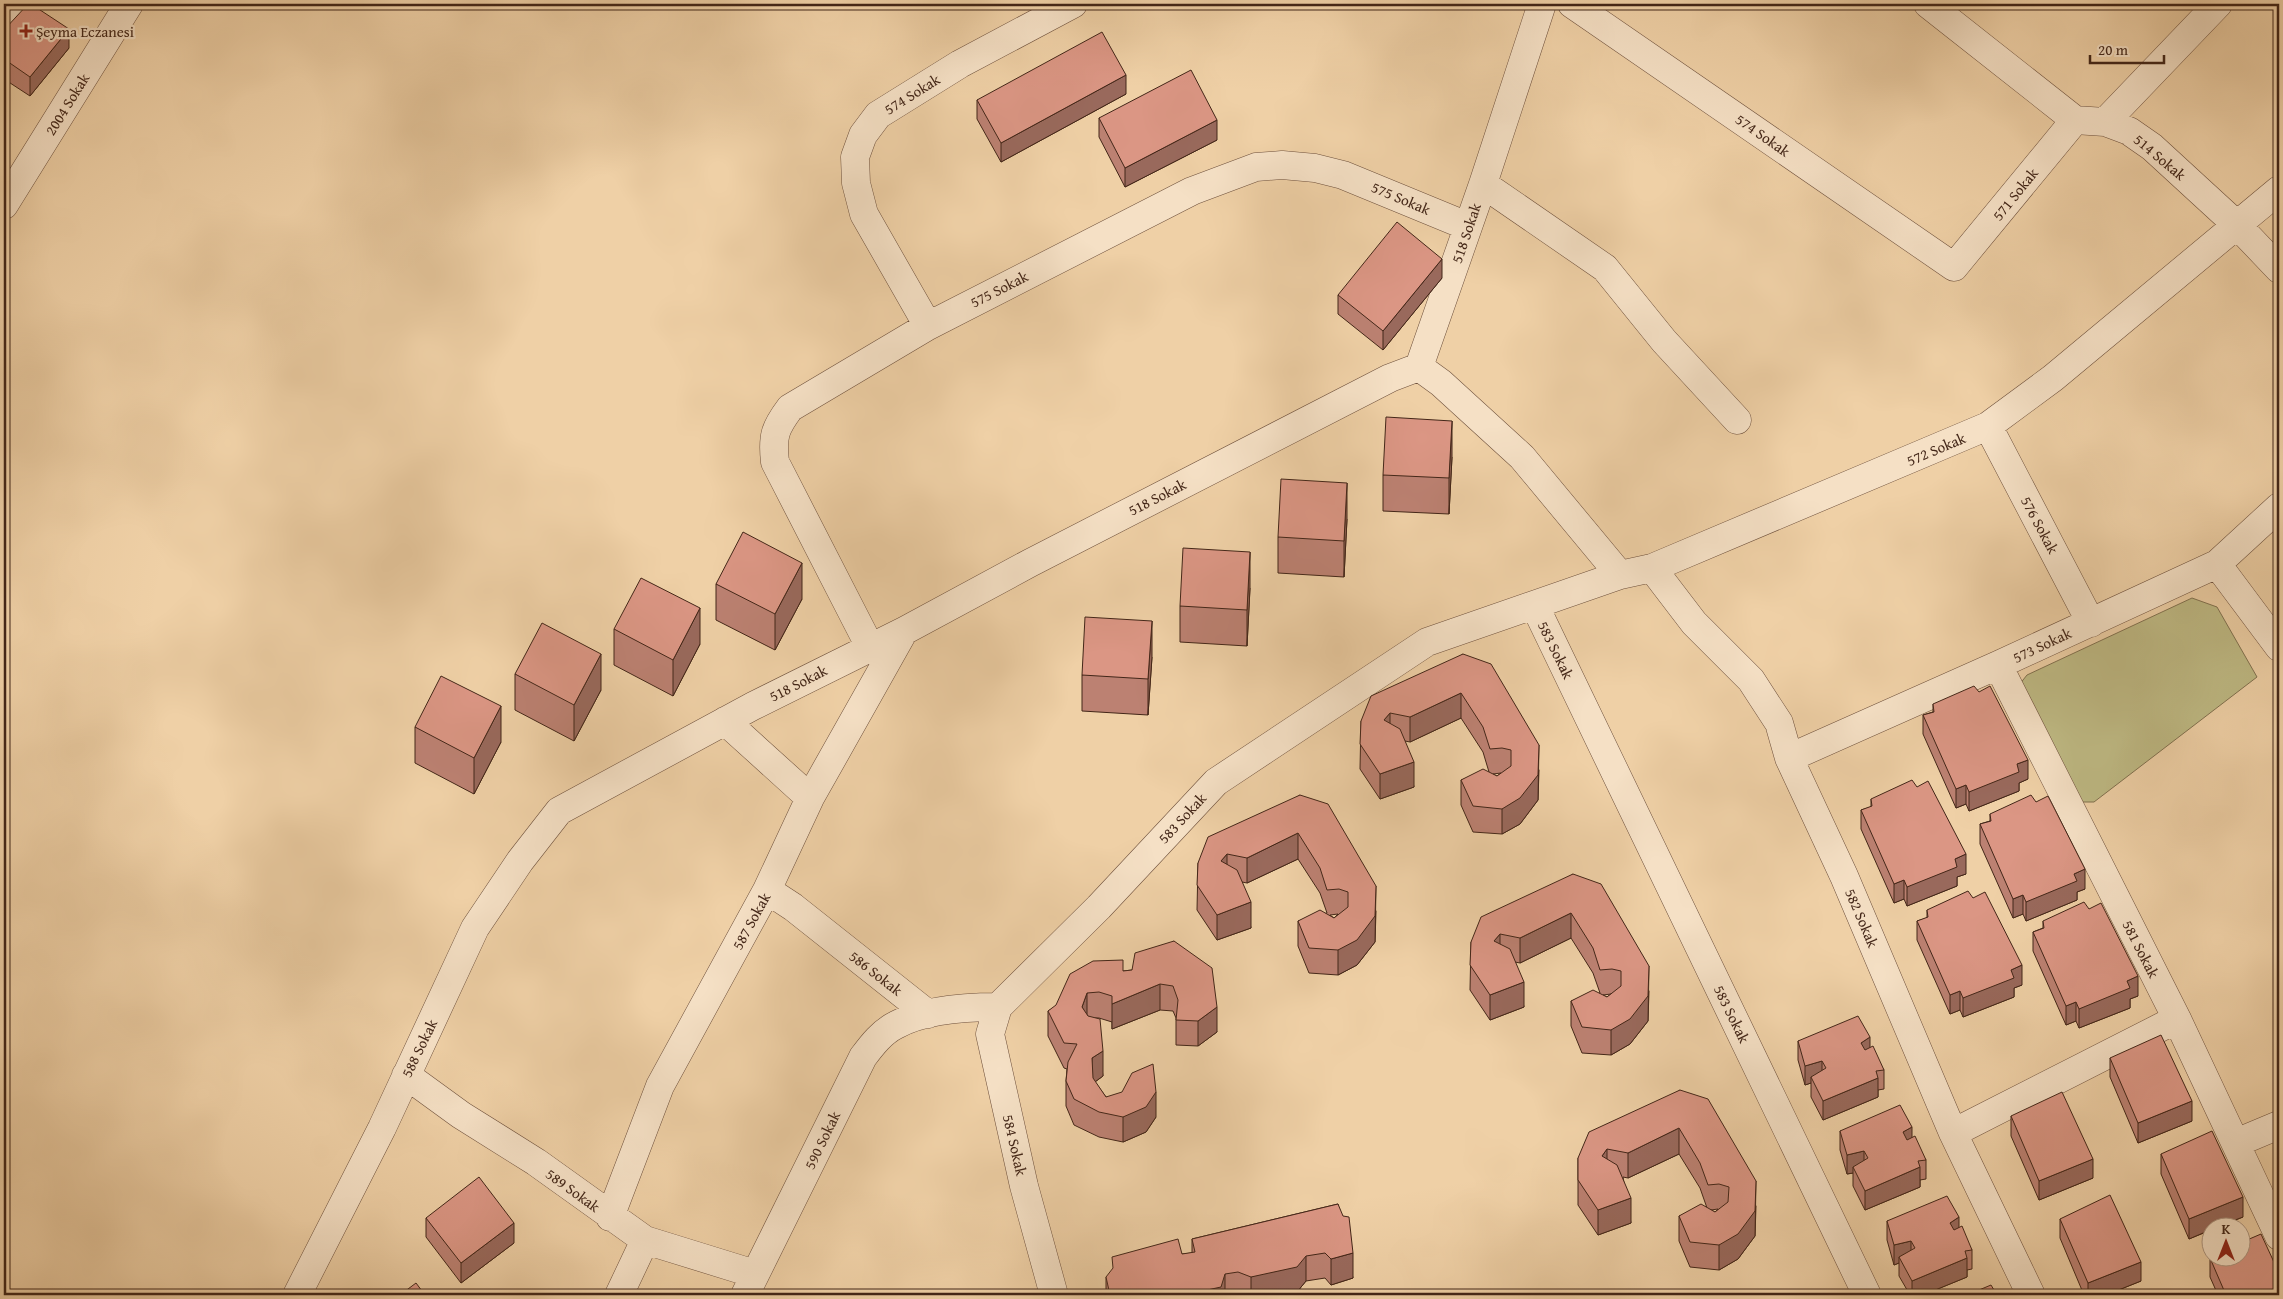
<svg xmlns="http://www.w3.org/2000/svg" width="2283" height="1299" viewBox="0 0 2283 1299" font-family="'Gentium Book Plus',serif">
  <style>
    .green { fill: #beb983; stroke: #80704e }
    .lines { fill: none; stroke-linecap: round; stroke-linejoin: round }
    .minor-casing { stroke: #6e503c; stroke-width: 29 }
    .minor { stroke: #f5e0c5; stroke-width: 28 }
    .wall { fill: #bc8172; stroke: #432618; fill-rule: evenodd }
    .shaded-wall { fill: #99695c; stroke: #432618 }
    .building { fill: #db9684; stroke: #432618 }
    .poi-dot { fill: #8f2418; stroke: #f5e0c5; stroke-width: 2 }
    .labels { text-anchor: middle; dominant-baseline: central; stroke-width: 4.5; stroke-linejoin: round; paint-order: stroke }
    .poi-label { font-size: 15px; fill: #432618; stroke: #f5e0c5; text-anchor: start }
    .street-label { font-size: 15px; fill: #432618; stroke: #f5e0c5 }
  </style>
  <rect width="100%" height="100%" fill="#efd0a6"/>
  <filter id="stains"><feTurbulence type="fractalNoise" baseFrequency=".004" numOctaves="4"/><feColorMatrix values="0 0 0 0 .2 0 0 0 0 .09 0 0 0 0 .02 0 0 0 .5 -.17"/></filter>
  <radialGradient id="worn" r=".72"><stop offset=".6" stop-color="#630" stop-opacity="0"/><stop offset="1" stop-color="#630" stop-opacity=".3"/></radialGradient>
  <path class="green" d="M 2192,598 L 2217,607 L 2257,677 L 2094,802 L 2080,802 L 2019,685 L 2027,675 Z"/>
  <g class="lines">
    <defs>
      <path id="minor" d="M 1572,4 L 1954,267 L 2075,120
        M 1928,4 L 2075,120 L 2105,122 L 2129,131 L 2152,147 L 2238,226 L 2279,269
        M 4,11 L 21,4
        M 2105,122 L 2218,4
        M 1483,184 L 1605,268 L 1664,341 L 1737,420
        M 4,205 L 129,4
        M 928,326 L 864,214 L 856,183 L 855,157 L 863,135 L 878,115 L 960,64 L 1073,4
        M 1419,367 L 1441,383 L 1522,457 L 1620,575
        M 1988,426 L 2091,623
        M 2217,564 L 2279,647
        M 1652,568 L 1694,623 L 1751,680 L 1779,723 L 1789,758 L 1844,876 L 1953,1133 L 2031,1295
        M 1535,606 L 1867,1295
        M 870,647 L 775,462 C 772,436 775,428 790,408 L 928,326 L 1192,191 L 1256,167 L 1282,165 L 1315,168 L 1343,175 L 1467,226
        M 1998,665 L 2177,1019 L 2279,1236
        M 725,721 L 810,798
        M 1789,758 L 1998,665 L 2217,564 L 2279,507
        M 767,890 L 793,907 L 928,1014
        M 406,1075 L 461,1115 L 536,1162 L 645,1240 L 755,1274
        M 1953,1133 L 2177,1019
        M 2236,1143 L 2279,1125
        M 610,1217 L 660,1086 L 767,890 L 810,798 L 904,631
        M 297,1295 L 382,1128 L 475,928 L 520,861 L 559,811 L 753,706 L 904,631 L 1030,563 L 1390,378 L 1419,367 L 1483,184 L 1542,4
        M 619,1295 L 645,1240
        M 745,1295 L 863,1057 C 872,1045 882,1032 896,1025 C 923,1010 968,1007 998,1007
        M 1054,1295 L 1024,1186 L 990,1034 L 998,1007 L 1099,907 L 1216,782 L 1427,642 L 1620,575 L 1652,568 L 1988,426 L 2053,378 L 2279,190"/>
    </defs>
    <use href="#minor" class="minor-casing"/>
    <use href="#minor" class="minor"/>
  </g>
  <path class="wall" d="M 4,30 L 69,48 L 30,96 L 4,79 Z
    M 1126,94 L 1001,162 L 977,119 L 977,100 Z
    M 1099,118 L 1217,140 L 1125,187 L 1099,137 Z
    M 1442,278 L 1383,350 L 1338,314 L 1338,295 Z
    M 1452,457 L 1449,514 L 1383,511 L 1383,475 Z
    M 1347,519 L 1344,577 L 1278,573 L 1278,537 Z
    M 716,584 L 802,599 L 775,650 L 716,620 Z
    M 1250,588 L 1247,646 L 1180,642 L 1180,606 Z
    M 614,629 L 700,644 L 673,696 L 614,665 Z
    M 1463,654 L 1539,770 L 1538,800 L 1520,824 L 1502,834 L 1473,832 L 1461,805 L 1461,780 L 1489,772 L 1483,752 L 1461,718 L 1410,742 L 1405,741 L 1414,787 L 1380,799 L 1360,769 L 1361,721 ZM 1501,773 L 1497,776 L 1493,774 Z
    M 1152,657 L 1148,715 L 1082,711 L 1082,675 Z
    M 515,674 L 601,690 L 574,741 L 515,710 Z
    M 1933,704 L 2028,779 L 2019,783 L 2019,791 L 1969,811 L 1966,804 L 1956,808 L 1923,734 L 1923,715 L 1933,712 Z
    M 415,727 L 501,742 L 474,794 L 415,763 Z
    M 1300,795 L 1376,911 L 1375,942 L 1357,965 L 1338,975 L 1309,973 L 1298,946 L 1298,921 L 1327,913 L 1320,893 L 1298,859 L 1247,883 L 1242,882 L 1251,928 L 1217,940 L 1197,910 L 1198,863 ZM 1338,914 L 1334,918 L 1330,915 Z
    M 1871,799 L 1966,874 L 1957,877 L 1957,886 L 1907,906 L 1904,899 L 1894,903 L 1861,829 L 1861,810 L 1871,807 Z
    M 1990,814 L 2085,889 L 2077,892 L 2077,900 L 2026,921 L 2023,914 L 2013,918 L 1980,844 L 1980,824 L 1990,821 Z
    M 1573,874 L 1649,991 L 1648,1021 L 1630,1044 L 1611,1055 L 1582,1053 L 1571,1026 L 1571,1001 L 1600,993 L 1593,973 L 1571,938 L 1520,963 L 1515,962 L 1524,1007 L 1490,1020 L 1470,990 L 1471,942 ZM 1611,994 L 1607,997 L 1603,995 Z
    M 1927,910 L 2022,985 L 2014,988 L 2014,997 L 1963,1017 L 1960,1010 L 1950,1014 L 1917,940 L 1917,921 L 1927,918 Z
    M 2043,921 L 2138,996 L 2130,999 L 2130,1008 L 2079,1028 L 2076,1021 L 2066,1025 L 2033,951 L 2033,932 L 2043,928 Z
    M 1174,941 L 1217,1032 L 1198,1046 L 1176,1045 L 1176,1018 L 1173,1011 L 1160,1010 L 1112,1029 L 1112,1022 L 1099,1018 L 1095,1018 L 1103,1076 L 1095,1082 L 1106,1097 L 1156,1117 L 1146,1132 L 1123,1142 L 1099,1137 L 1074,1125 L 1066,1106 L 1066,1081 L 1067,1069 L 1064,1068 L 1048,1036 L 1048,1011 L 1123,971 L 1132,970 Z
    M 1798,1041 L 1870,1048 L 1884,1070 L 1884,1089 L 1878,1090 L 1878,1097 L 1823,1120 L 1811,1097 L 1811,1083 L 1805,1085 L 1798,1060 Z
    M 2110,1058 L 2192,1121 L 2138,1143 L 2110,1077 Z
    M 1680,1090 L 1756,1206 L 1755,1236 L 1738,1259 L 1719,1270 L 1690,1267 L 1679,1241 L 1679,1216 L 1707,1208 L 1700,1188 L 1679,1154 L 1628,1178 L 1623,1177 L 1631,1223 L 1598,1235 L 1578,1205 L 1578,1158 ZM 1718,1209 L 1715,1212 L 1711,1210 Z
    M 2011,1116 L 2093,1178 L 2039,1200 L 2011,1136 Z
    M 1840,1131 L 1912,1137 L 1926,1160 L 1926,1179 L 1920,1180 L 1920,1187 L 1865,1210 L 1853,1186 L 1853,1173 L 1847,1174 L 1840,1150 Z
    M 2161,1154 L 2243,1217 L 2189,1239 L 2161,1174 Z
    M 1338,1204 L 1353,1278 L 1331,1285 L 1325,1278 L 1306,1281 L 1297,1292 L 1283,1295 L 1106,1295 L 1106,1277 L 1182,1254 L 1192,1253 L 1192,1239 Z
    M 426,1218 L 514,1243 L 461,1283 L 426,1237 Z
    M 2060,1219 L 2141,1281 L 2106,1295 L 2084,1295 L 2060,1238 Z
    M 1887,1221 L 1959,1228 L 1972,1250 L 1972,1269 L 1967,1270 L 1967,1277 L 1923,1295 L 1910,1295 L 1899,1276 L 1899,1263 L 1894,1265 L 1887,1240 Z
    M 2210,1258 L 2279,1295 L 2218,1295 L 2210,1277 Z"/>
  <path class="shaded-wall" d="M 69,29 L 69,48 L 30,96 L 30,77 Z
    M 1126,75 L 1126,94 L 1001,162 L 1001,143 Z
    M 1217,120 L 1217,140 L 1125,187 L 1125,168 Z
    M 1442,259 L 1442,278 L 1383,350 L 1383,331 Z
    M 1452,421 L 1452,457 L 1449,514 L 1449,478 Z
    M 1347,483 L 1347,519 L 1344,577 L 1344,541 Z
    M 1250,552 L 1250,588 L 1247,646 L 1247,610 Z
    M 802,563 L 802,599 L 775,650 L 775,614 Z
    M 700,608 L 700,644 L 673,696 L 673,660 Z
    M 1152,621 L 1152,657 L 1148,715 L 1148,679 Z
    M 601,654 L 601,690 L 574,741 L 574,705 Z
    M 1461,693 L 1461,718 L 1410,742 L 1410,717 Z
    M 501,706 L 501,742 L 474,794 L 474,758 Z
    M 1390,713 L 1390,738 L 1384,720 Z
    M 1539,745 L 1538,800 L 1520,824 L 1502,834 L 1502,809 Z
    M 2028,760 L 2028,779 L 2019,783 L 2019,791 L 1969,811 L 1969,792 L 2017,764 Z
    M 1414,762 L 1414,787 L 1380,799 L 1380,774 Z
    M 1966,785 L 1966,804 L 1956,808 L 1956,789 Z
    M 1298,833 L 1298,859 L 1247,883 L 1247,858 Z
    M 1227,854 L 1227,879 L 1221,861 Z
    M 1966,854 L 1966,874 L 1957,877 L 1957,886 L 1907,906 L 1907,887 L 1955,859 Z
    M 2085,869 L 2085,889 L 2077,892 L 2077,900 L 2026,921 L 2026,902 L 2074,874 Z
    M 1904,880 L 1904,899 L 1894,903 L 1894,884 Z
    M 1376,886 L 1375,942 L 1357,965 L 1338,975 L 1338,950 Z
    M 2023,895 L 2023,914 L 2013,918 L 2013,899 Z
    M 1251,902 L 1251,928 L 1217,940 L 1217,915 Z
    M 1571,913 L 1571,938 L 1520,963 L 1520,938 Z
    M 1500,934 L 1500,959 L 1494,941 Z
    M 2022,965 L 2022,985 L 2014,988 L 2014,997 L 1963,1017 L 1963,998 L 2011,970 Z
    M 1649,966 L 1648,1021 L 1630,1044 L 1611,1055 L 1611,1030 Z
    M 2138,976 L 2138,996 L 2130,999 L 2130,1008 L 2079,1028 L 2079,1009 L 2127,981 Z
    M 1524,982 L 1524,1007 L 1490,1020 L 1490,995 Z
    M 1160,984 L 1160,1010 L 1112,1029 L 1112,1004 Z
    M 1960,991 L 1960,1010 L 1950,1014 L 1950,995 Z
    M 1087,993 L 1087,1018 L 1082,1007 Z
    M 2076,1002 L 2076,1021 L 2066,1025 L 2066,1006 Z
    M 1217,1007 L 1217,1032 L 1198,1046 L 1198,1021 Z
    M 1870,1037 L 1870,1056 L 1861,1062 L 1861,1043 Z
    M 1103,1051 L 1103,1076 L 1092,1084 L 1092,1058 Z
    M 1822,1061 L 1822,1081 L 1811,1077 L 1811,1083 L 1805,1085 L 1805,1066 Z
    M 1878,1078 L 1878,1097 L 1823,1120 L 1823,1101 Z
    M 1156,1092 L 1156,1117 L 1146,1132 L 1123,1142 L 1123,1117 Z
    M 2192,1101 L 2192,1121 L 2138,1143 L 2138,1123 Z
    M 1912,1127 L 1912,1146 L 1903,1152 L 1903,1132 Z
    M 1679,1128 L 1679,1154 L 1628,1178 L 1628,1153 Z
    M 1607,1149 L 1607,1174 L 1602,1156 Z
    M 1864,1151 L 1864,1170 L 1853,1167 L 1853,1173 L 1847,1174 L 1847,1155 Z
    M 2093,1159 L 2093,1178 L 2039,1200 L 2039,1181 Z
    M 1920,1167 L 1920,1187 L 1865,1210 L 1865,1191 Z
    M 1756,1181 L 1755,1236 L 1738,1259 L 1719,1270 L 1719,1245 Z
    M 2243,1197 L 2243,1217 L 2219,1226 L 2210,1226 L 2210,1230 L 2189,1239 L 2189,1219 Z
    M 1631,1198 L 1631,1223 L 1598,1235 L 1598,1210 Z
    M 1959,1217 L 1959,1236 L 1950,1242 L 1950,1223 Z
    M 514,1223 L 514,1243 L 461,1283 L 461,1263 Z
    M 1911,1241 L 1911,1261 L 1899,1257 L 1899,1263 L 1894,1265 L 1894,1245 Z
    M 1353,1253 L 1353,1278 L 1331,1285 L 1331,1259 Z
    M 1306,1256 L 1306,1281 L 1297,1292 L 1283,1295 L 1251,1295 L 1251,1277 Z
    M 1967,1258 L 1967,1277 L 1923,1295 L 1912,1295 L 1912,1281 Z
    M 2141,1262 L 2141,1281 L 2106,1295 L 2088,1295 L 2088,1283 Z
    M 1225,1274 L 1225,1295 L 1184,1295 Z"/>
  <path class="building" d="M 28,4 L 31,4 L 69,29 L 30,77 L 4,59 L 4,30 Z
    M 1102,32 L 1126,75 L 1001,143 L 977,100 Z
    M 1191,70 L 1217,120 L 1125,168 L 1099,118 Z
    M 1397,222 L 1442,259 L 1383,331 L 1338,295 Z
    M 1386,417 L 1452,421 L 1449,478 L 1383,475 Z
    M 1281,479 L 1347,483 L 1344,541 L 1278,537 Z
    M 743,532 L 802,563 L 775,614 L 716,584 Z
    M 1183,548 L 1250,552 L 1247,610 L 1180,606 Z
    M 641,578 L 700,608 L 673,660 L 614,629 Z
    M 1085,617 L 1152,621 L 1148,679 L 1082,675 Z
    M 542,623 L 601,654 L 574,705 L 515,674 Z
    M 1463,654 L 1491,664 L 1539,745 L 1538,775 L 1520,798 L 1502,809 L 1473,806 L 1461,780 L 1483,769 L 1497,776 L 1511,766 L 1511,750 L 1502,748 L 1490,749 L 1483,727 L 1461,693 L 1410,717 L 1390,713 L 1384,720 L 1400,729 L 1414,762 L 1380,774 L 1360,744 L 1361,721 L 1371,696 Z
    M 441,676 L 501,706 L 474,758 L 415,727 Z
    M 1974,686 L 1979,692 L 1990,686 L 2028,760 L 2017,764 L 2019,772 L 1969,792 L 1966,785 L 1956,789 L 1923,715 L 1934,712 L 1933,704 Z
    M 1912,780 L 1917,787 L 1928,781 L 1966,854 L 1955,859 L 1957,867 L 1907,887 L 1904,880 L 1894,884 L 1861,810 L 1872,806 L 1871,799 Z
    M 1300,795 L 1328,804 L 1376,886 L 1375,916 L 1357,940 L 1338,950 L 1309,948 L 1298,921 L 1320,910 L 1334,918 L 1348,907 L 1348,892 L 1339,889 L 1327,890 L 1320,868 L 1298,833 L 1247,858 L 1227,854 L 1221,861 L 1237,870 L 1251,902 L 1217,915 L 1197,885 L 1198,863 L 1208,837 Z
    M 2031,795 L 2036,802 L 2048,796 L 2085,869 L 2074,874 L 2077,881 L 2026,902 L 2023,895 L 2013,899 L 1980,824 L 1991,821 L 1990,814 Z
    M 1573,874 L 1601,884 L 1649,966 L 1648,996 L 1630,1019 L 1611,1030 L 1582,1027 L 1571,1001 L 1593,990 L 1607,997 L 1621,986 L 1621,971 L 1612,969 L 1600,970 L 1593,948 L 1571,913 L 1520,938 L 1500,934 L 1494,941 L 1510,949 L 1524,982 L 1490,995 L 1470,965 L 1471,942 L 1481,917 Z
    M 1968,891 L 1973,898 L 1985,892 L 2022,965 L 2011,970 L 2014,978 L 1963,998 L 1960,991 L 1950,995 L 1917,921 L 1928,917 L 1927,910 Z
    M 2084,902 L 2089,909 L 2101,903 L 2138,976 L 2127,981 L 2130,988 L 2079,1009 L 2076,1002 L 2066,1006 L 2033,932 L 2044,928 L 2043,921 Z
    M 1174,941 L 1212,968 L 1217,1007 L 1198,1021 L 1176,1020 L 1178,1000 L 1173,986 L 1160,984 L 1112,1004 L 1112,996 L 1099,992 L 1087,993 L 1082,1007 L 1088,1016 L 1100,1019 L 1103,1051 L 1092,1058 L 1093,1078 L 1106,1097 L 1122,1092 L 1132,1073 L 1153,1064 L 1156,1092 L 1146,1107 L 1123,1117 L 1099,1112 L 1074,1099 L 1066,1081 L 1068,1062 L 1077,1044 L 1064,1043 L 1048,1011 L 1056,1005 L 1070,974 L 1093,961 L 1123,960 L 1123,971 L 1132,970 L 1135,953 Z
    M 1858,1016 L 1870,1037 L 1861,1043 L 1865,1050 L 1873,1046 L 1884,1070 L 1876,1071 L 1878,1078 L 1823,1101 L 1811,1077 L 1826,1068 L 1822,1061 L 1805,1066 L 1798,1041 Z
    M 2161,1035 L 2192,1101 L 2138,1123 L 2110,1058 Z
    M 1680,1090 L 1708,1099 L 1756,1181 L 1755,1211 L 1738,1234 L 1719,1245 L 1690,1242 L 1679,1216 L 1701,1204 L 1715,1212 L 1728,1202 L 1729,1187 L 1719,1184 L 1708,1185 L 1700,1163 L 1679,1128 L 1628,1153 L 1607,1149 L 1602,1156 L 1617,1165 L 1631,1198 L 1598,1210 L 1578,1180 L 1578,1158 L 1589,1132 Z
    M 2062,1092 L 2093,1159 L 2039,1181 L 2011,1116 Z
    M 1900,1105 L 1912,1127 L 1903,1132 L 1907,1140 L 1915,1136 L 1926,1160 L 1918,1161 L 1920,1167 L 1865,1191 L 1853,1167 L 1868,1158 L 1864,1151 L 1847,1155 L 1840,1131 Z
    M 2212,1131 L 2243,1197 L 2189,1219 L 2161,1154 Z
    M 479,1177 L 514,1223 L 461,1263 L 426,1218 Z
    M 2110,1195 L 2141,1262 L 2088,1283 L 2060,1219 Z
    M 1947,1196 L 1959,1217 L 1950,1223 L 1954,1230 L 1962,1226 L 1972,1250 L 1965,1251 L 1967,1258 L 1912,1281 L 1899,1257 L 1915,1248 L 1911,1241 L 1894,1245 L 1887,1221 Z
    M 1338,1204 L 1343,1216 L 1349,1217 L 1353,1253 L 1331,1259 L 1325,1253 L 1306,1256 L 1297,1267 L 1251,1277 L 1238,1272 L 1225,1274 L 1221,1287 L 1184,1295 L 1164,1295 L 1157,1293 L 1153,1295 L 1110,1295 L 1106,1277 L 1113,1268 L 1112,1257 L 1178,1239 L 1182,1254 L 1195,1252 L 1192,1239 Z
    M 2261,1234 L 2279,1273 L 2279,1295 L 2226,1295 L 2210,1258 L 2212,1256 L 2240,1256 L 2240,1243 Z
    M 416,1283 L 425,1295 L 400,1295 Z
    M 1991,1285 L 1997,1295 L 1967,1295 Z"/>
  <path class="poi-dot" d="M23.5 23.5h5v5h5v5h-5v5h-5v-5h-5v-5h5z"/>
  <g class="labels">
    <g class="poi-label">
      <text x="36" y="31">Şeyma Eczanesi</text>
    </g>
    <g class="street-label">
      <text transform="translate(912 94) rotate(-32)">574 Sokak</text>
      <text transform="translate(67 104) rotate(-58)">2004 Sokak</text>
      <text transform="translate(1763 135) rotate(35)">574 Sokak</text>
      <text transform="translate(2160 157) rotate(40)">514 Sokak</text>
      <text transform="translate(2015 194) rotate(-51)">571 Sokak</text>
      <text transform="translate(1401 198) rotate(23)">575 Sokak</text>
      <text transform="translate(1466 233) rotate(-71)">518 Sokak</text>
      <text transform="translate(999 289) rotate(-27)">575 Sokak</text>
      <text transform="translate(1936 449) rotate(-23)">572 Sokak</text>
      <text transform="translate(1157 497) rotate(-27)">518 Sokak</text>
      <text transform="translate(2040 525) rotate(62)">576 Sokak</text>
      <text transform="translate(2042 645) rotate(-25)">573 Sokak</text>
      <text transform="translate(1556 650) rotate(64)">583 Sokak</text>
      <text transform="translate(798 683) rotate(-27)">518 Sokak</text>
      <text transform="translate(1182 818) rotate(-47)">583 Sokak</text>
      <text transform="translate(1862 918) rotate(67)">582 Sokak</text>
      <text transform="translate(751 921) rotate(-61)">587 Sokak</text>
      <text transform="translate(2141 949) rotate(63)">581 Sokak</text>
      <text transform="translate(876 973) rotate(38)">586 Sokak</text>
      <text transform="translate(1732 1014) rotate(64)">583 Sokak</text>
      <text transform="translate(419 1048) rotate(-64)">588 Sokak</text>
      <text transform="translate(822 1140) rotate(-64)">590 Sokak</text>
      <text transform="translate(1015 1145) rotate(77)">584 Sokak</text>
      <text transform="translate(573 1190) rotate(36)">589 Sokak</text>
    </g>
  </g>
  <rect width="2283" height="1299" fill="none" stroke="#efd0a6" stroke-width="20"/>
  <rect x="5" y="5" width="2273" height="1289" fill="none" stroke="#432618" stroke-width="2.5"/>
  <rect x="10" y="10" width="2263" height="1279" fill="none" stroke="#432618"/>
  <g transform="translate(2226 1242)"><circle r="24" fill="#f5e0c5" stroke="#ae9680"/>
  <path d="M0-4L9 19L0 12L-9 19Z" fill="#8f2418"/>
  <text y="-8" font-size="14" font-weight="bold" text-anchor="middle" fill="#432618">K</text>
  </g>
  <path d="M2090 55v8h74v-8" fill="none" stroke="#432618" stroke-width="2.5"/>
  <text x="2098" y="55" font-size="15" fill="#432618" stroke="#f5e0c5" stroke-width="4" paint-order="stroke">20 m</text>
  <rect width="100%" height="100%" filter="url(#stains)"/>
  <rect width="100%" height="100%" fill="url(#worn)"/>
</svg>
